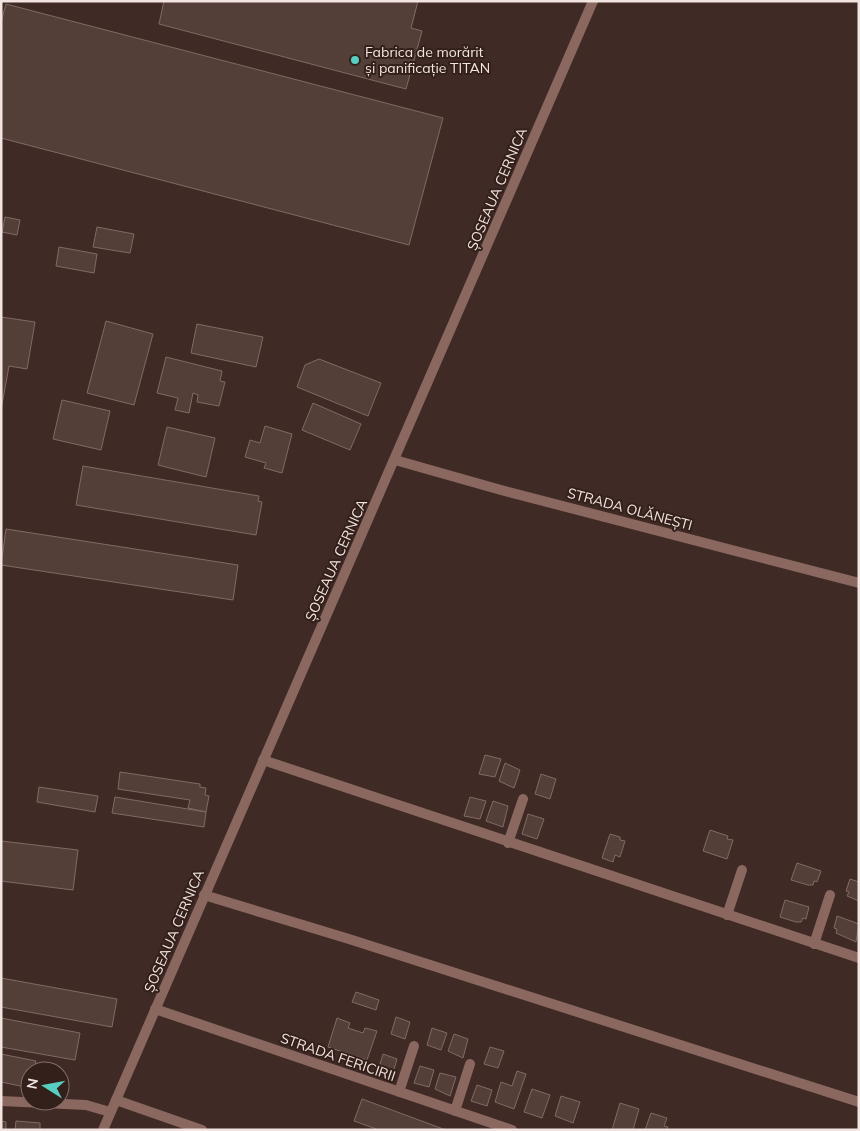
<svg xmlns="http://www.w3.org/2000/svg" width="860" height="1131" viewBox="0 0 860 1131" font-family="Mulish,sans-serif">
  <style>
    .building { fill: #543e38; stroke: #826a64 }
    .lines { fill: none; stroke-linecap: round; stroke-linejoin: round }
    .minor { stroke: #8a685f; stroke-width: 10 }
    .tertiary { stroke: #8a685f; stroke-width: 10 }
    .poi-dot { fill: #57cec1; stroke: #34201b; stroke-width: 2 }
    .labels { text-anchor: middle; dominant-baseline: central; stroke-width: 4; stroke-linejoin: round; paint-order: stroke }
    .poi-label { font-size: 14px; fill: #f2e4e1; stroke: #34201b; text-anchor: start }
    .street-label { font-size: 14px; fill: #f2e4e1; stroke: #34201b }
  </style>
  <rect width="100%" height="100%" fill="#3f2a25"/>
  <path class="building" d="M 164,1 L 418,1 L 411,28 L 422,31 L 406,89 L 159,24 Z
    M 6,4 L 443,118 L 409,245 L 1,138 L 1,22 Z
    M 5,217 L 20,220 L 17,235 L 2,232 Z
    M 97,227 L 134,234 L 130,253 L 93,247 Z
    M 59,247 L 97,254 L 94,273 L 56,266 Z
    M 1,317 L 35,322 L 27,369 L 9,366 L 1,410 Z
    M 106,321 L 153,334 L 134,405 L 87,393 Z
    M 197,324 L 263,337 L 256,367 L 191,353 Z
    M 166,357 L 222,371 L 220,381 L 225,382 L 219,406 L 197,402 L 198,395 L 193,393 L 189,413 L 175,410 L 178,398 L 157,393 Z
    M 319,359 L 381,383 L 368,416 L 297,387 L 305,365 Z
    M 62,400 L 110,411 L 101,450 L 53,439 Z
    M 313,403 L 361,424 L 350,450 L 302,430 Z
    M 265,426 L 292,434 L 282,473 L 264,468 L 266,463 L 245,457 L 250,440 L 260,443 Z
    M 167,427 L 215,438 L 206,477 L 158,465 Z
    M 83,466 L 259,496 L 258,501 L 262,502 L 256,535 L 76,505 Z
    M 6,529 L 238,565 L 233,600 L 1,565 Z
    M 485,755 L 501,759 L 495,777 L 479,774 Z
    M 505,763 L 520,770 L 514,788 L 499,781 Z
    M 120,772 L 200,784 L 200,787 L 206,788 L 205,795 L 209,796 L 206,812 L 188,808 L 190,800 L 118,789 Z
    M 541,774 L 556,779 L 550,799 L 535,794 Z
    M 39,787 L 98,796 L 95,812 L 37,802 Z
    M 115,797 L 206,812 L 204,827 L 112,813 Z
    M 470,797 L 486,801 L 480,819 L 464,816 Z
    M 493,801 L 508,806 L 503,827 L 486,821 Z
    M 528,814 L 544,819 L 537,839 L 522,834 Z
    M 710,830 L 728,836 L 727,839 L 733,840 L 727,859 L 703,851 Z
    M 610,834 L 620,837 L 620,840 L 625,841 L 620,857 L 615,855 L 613,862 L 602,858 Z
    M 1,841 L 78,850 L 73,890 L 1,881 Z
    M 797,863 L 821,871 L 817,882 L 814,881 L 813,885 L 808,885 L 791,880 Z
    M 850,879 L 859,882 L 859,901 L 847,896 L 849,892 L 846,891 Z
    M 785,900 L 809,907 L 806,919 L 803,918 L 801,922 L 796,922 L 780,917 Z
    M 837,916 L 859,924 L 856,942 L 836,933 L 837,929 L 834,928 Z
    M 1,978 L 117,999 L 112,1027 L 1,1007 Z
    M 356,992 L 379,1000 L 376,1010 L 352,1002 Z
    M 396,1017 L 410,1022 L 405,1039 L 391,1034 Z
    M 1,1018 L 80,1033 L 75,1060 L 1,1047 Z
    M 337,1018 L 350,1023 L 348,1028 L 363,1033 L 365,1028 L 377,1031 L 367,1060 L 328,1047 Z
    M 432,1028 L 447,1033 L 441,1050 L 427,1045 Z
    M 454,1034 L 468,1039 L 463,1058 L 448,1051 Z
    M 490,1047 L 504,1051 L 498,1068 L 484,1064 Z
    M 1,1054 L 36,1061 L 34,1071 L 30,1071 L 30,1088 L 1,1082 Z
    M 383,1054 L 397,1059 L 392,1076 L 378,1071 Z
    M 420,1066 L 434,1070 L 429,1087 L 414,1083 Z
    M 517,1071 L 526,1074 L 514,1109 L 495,1102 L 501,1082 L 512,1086 Z
    M 440,1073 L 456,1077 L 450,1096 L 435,1089 Z
    M 477,1085 L 492,1090 L 487,1106 L 471,1101 Z
    M 532,1089 L 550,1095 L 542,1118 L 524,1112 Z
    M 561,1096 L 580,1102 L 573,1123 L 555,1116 Z
    M 362,1099 L 446,1130 L 379,1130 L 354,1121 Z
    M 620,1103 L 639,1109 L 633,1130 L 612,1130 Z
    M 651,1113 L 667,1118 L 664,1126 L 668,1127 L 667,1130 L 645,1130 Z
    M 1,1121 L 6,1122 L 6,1130 L 1,1130 Z
    M 16,1121 L 40,1123 L 40,1130 L 15,1130 Z"/>
  <g class="lines">
    <path class="minor" d="M 395,460 L 501,490 L 859,583
      M 263,760 L 859,958
      M 508,843 L 523,799
      M 204,895 L 349,939 L 859,1102
      M 727,915 L 742,870
      M 814,944 L 830,895
      M 155,1009 L 512,1130
      M 399,1092 L 414,1046
      M 116,1100 L 202,1130
      M 1,1101 L 86,1105 L 110,1112
      M 455,1111 L 470,1064"/>
    <path class="tertiary" d="M 103,1130 L 593,1"/>
  </g>
  <circle class="poi-dot" cx="355" cy="60" r="5"/>
  <g class="labels">
    <g class="poi-label">
      <text x="365" y="52">Fabrica de morărit<tspan x="365" dy="16">și panificație TITAN</tspan></text>
    </g>
    <g class="street-label">
      <text transform="translate(497 189) rotate(-67)">ȘOSEAUA CERNICA</text>
      <text transform="translate(630 509) rotate(15)">STRADA OLĂNEȘTI</text>
      <text transform="translate(336 560) rotate(-66)">ȘOSEAUA CERNICA</text>
      <text transform="translate(174 931) rotate(-67)">ȘOSEAUA CERNICA</text>
      <text transform="translate(338 1057) rotate(19)">STRADA FERICIRII</text>
    </g>
  </g>
  <rect width="860" height="1131" fill="none" stroke="#f2e4e1" stroke-width="5"/>
  <g transform="translate(45 1086) rotate(281)"><circle r="24" fill="#34201b" stroke="#806e6a"/>
  <path d="M0-4L9 19L0 12L-9 19Z" fill="#57cec1"/>
  <text y="-8" font-size="14" font-weight="bold" text-anchor="middle" fill="#f2e4e1">N</text>
  </g>
</svg>
